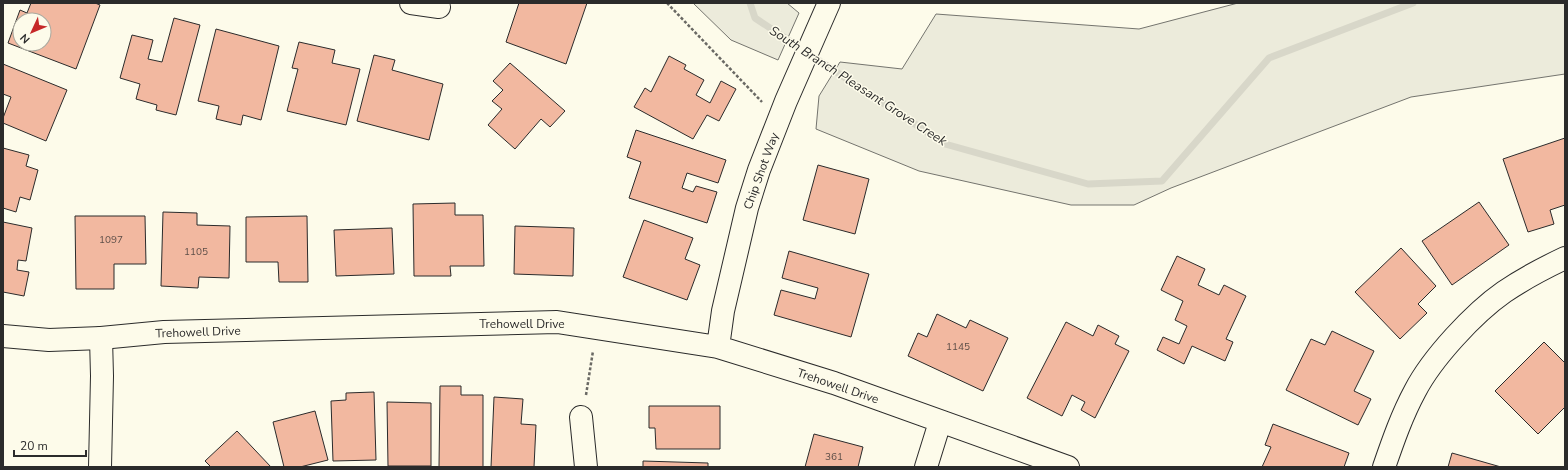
<svg xmlns="http://www.w3.org/2000/svg" width="1568" height="470" viewBox="0 0 1568 470" font-family="'Nunito Sans',sans-serif">
  <style>
    .green { fill: #ecebdb; stroke: #74746e }
    .lines { fill: none; stroke-linecap: round; stroke-linejoin: round }
    .stream { stroke: #d8d7c9; stroke-width: 7 }
    .building { fill: #f2b8a0; stroke: #2b2b2b; fill-rule: evenodd }
    .street-casing { stroke: #2b2b2b; stroke-width: 24 }
    .secondary-casing { stroke: #2b2b2b; stroke-width: 24 }
    .path { stroke: #6a6964; stroke-width: 2.5; stroke-dasharray: 3 2; stroke-linecap: butt }
    .street { stroke: #fdfbea; stroke-width: 22 }
    .secondary { stroke: #fdfbea; stroke-width: 22 }
    .labels { text-anchor: middle; dominant-baseline: central; stroke-width: 3; stroke-linejoin: round; paint-order: stroke }
    .number-label { font-size: 10px; fill: #5d4e48 }
    .street-label { font-size: 12px; fill: #2b2b2b; stroke: #fdfbea }
    .water-label { font-size: 13px; font-style: italic; fill: #2b2b2b; stroke: #fdfbea }
  </style>
  <rect width="100%" height="100%" fill="#fdfbea"/>
  <path class="green" d="M 693,3 L 787,3 L 799,13 L 778,60 L 731,40 Z
    M 1238,3 L 1565,3 L 1565,74 L 1411,97 L 1171,188 L 1134,205 L 1071,205 L 919,171 L 816,129 L 819,96 L 840,62 L 902,69 L 936,14 L 1139,29 Z"/>
  <g class="lines">
    <path class="stream" d="M 750,3 L 755,18 L 945,144 L 1088,184 L 1162,181 L 1269,58 L 1413,3"/>
  </g>
  <path class="building" d="M 31,3 L 95,3 L 100,5 L 76,69 L 8,43 L 20,10 L 27,13 ZM 20,20 L 44,20 L 44,44 L 20,44 Z
    M 519,3 L 587,3 L 566,64 L 506,42 Z
    M 174,18 L 200,25 L 176,115 L 156,110 L 157,105 L 136,99 L 140,84 L 120,78 L 132,35 L 153,40 L 148,59 L 162,62 Z
    M 216,29 L 279,46 L 261,120 L 243,115 L 241,125 L 216,119 L 219,106 L 198,101 Z
    M 299,42 L 335,50 L 332,63 L 360,69 L 346,125 L 287,111 L 298,69 L 292,68 Z
    M 374,55 L 395,60 L 392,70 L 443,84 L 429,140 L 357,121 Z
    M 669,56 L 686,65 L 684,69 L 704,80 L 696,95 L 710,103 L 721,81 L 736,89 L 719,121 L 707,115 L 693,139 L 634,107 L 645,88 L 651,92 Z
    M 510,63 L 565,111 L 550,127 L 541,119 L 515,149 L 488,125 L 502,109 L 492,101 L 503,90 L 493,81 Z
    M 3,64 L 67,90 L 46,141 L 3,123 L 3,118 L 11,97 L 3,94 Z
    M 636,130 L 726,160 L 718,183 L 687,173 L 682,188 L 693,192 L 696,186 L 717,192 L 707,223 L 629,198 L 641,162 L 627,157 Z
    M 1565,138 L 1565,205 L 1550,210 L 1554,224 L 1528,232 L 1503,159 Z
    M 3,148 L 29,155 L 26,166 L 38,170 L 30,200 L 20,197 L 16,212 L 3,208 Z
    M 818,165 L 869,179 L 855,234 L 803,220 Z
    M 1479,202 L 1509,245 L 1452,285 L 1422,241 Z
    M 455,203 L 455,215 L 483,215 L 484,266 L 450,266 L 451,276 L 414,276 L 413,204 Z
    M 163,212 L 197,213 L 197,225 L 230,226 L 229,278 L 199,277 L 198,288 L 161,286 Z
    M 75,216 L 145,216 L 146,264 L 114,264 L 114,289 L 76,289 Z
    M 307,216 L 308,282 L 279,282 L 278,262 L 246,262 L 246,217 Z
    M 644,220 L 693,238 L 685,259 L 700,265 L 687,300 L 623,277 Z
    M 3,222 L 32,228 L 26,261 L 18,260 L 17,270 L 29,272 L 24,296 L 3,292 Z
    M 515,226 L 574,228 L 573,276 L 514,274 Z
    M 392,228 L 394,274 L 336,276 L 334,230 Z
    M 1401,248 L 1436,286 L 1418,304 L 1427,313 L 1400,339 L 1355,292 Z
    M 789,251 L 869,274 L 851,337 L 774,315 L 781,290 L 815,299 L 818,288 L 782,278 Z
    M 1177,256 L 1205,269 L 1198,285 L 1219,295 L 1224,285 L 1246,296 L 1226,339 L 1233,342 L 1225,361 L 1192,346 L 1184,364 L 1157,350 L 1163,337 L 1179,344 L 1187,326 L 1175,320 L 1183,301 L 1161,290 Z
    M 937,314 L 966,328 L 970,320 L 1008,338 L 983,391 L 908,356 L 918,333 L 927,337 Z
    M 1066,322 L 1093,336 L 1098,325 L 1119,336 L 1115,344 L 1129,351 L 1095,418 L 1081,410 L 1085,402 L 1072,395 L 1062,416 L 1027,398 Z
    M 1332,331 L 1374,351 L 1354,391 L 1371,399 L 1358,425 L 1286,390 L 1311,339 L 1325,345 Z
    M 1544,342 L 1565,363 L 1565,407 L 1538,434 L 1495,391 Z
    M 440,386 L 461,386 L 461,395 L 483,395 L 483,467 L 439,467 Z
    M 374,392 L 376,460 L 333,461 L 331,401 L 346,400 L 346,393 Z
    M 494,397 L 523,399 L 521,424 L 536,425 L 534,467 L 491,467 Z
    M 387,402 L 431,403 L 431,466 L 388,466 Z
    M 649,406 L 720,406 L 720,449 L 656,449 L 655,428 L 649,428 Z
    M 315,411 L 328,460 L 300,467 L 284,467 L 273,422 Z
    M 1273,424 L 1349,453 L 1344,467 L 1262,467 L 1271,447 L 1265,445 Z
    M 237,431 L 271,467 L 211,467 L 205,461 Z
    M 814,434 L 863,447 L 858,467 L 805,467 Z
    M 1452,453 L 1501,467 L 1448,467 Z
    M 643,461 L 708,463 L 708,467 L 643,467 Z"/>
  <g class="lines">
    <defs>
      <path id="street" d="M 411,3 L 439,7
        M 101,338 L 164,332 L 557,322 L 718,347 L 834,383 L 1068,467
        M 718,347 L 723,311 L 747,208 L 759,170 L 786,101 L 829,3
        M 581,417 L 586,467
        M 926,467 L 940,422
        M 1384,467 C 1393,441 1402,415 1415,391 C 1432,358 1474,313 1504,292 C 1523,279 1544,268 1565,258"/>
      <path id="secondary" d="M 3,336 L 49,340 L 101,338 L 102,376 L 100,467"/>
    </defs>
    <use href="#street" class="street-casing"/>
    <use href="#secondary" class="secondary-casing"/>
    <path class="path" d="M 667,3 L 762,102
      M 586,395 L 593,351"/>
    <use href="#street" class="street"/>
    <use href="#secondary" class="secondary"/>
  </g>
  <g class="labels">
    <g class="number-label">
      <text x="111" y="240">1097</text>
      <text x="196" y="252">1105</text>
      <text x="958" y="347">1145</text>
      <text x="834" y="457">361</text>
    </g>
    <g class="street-label">
      <text transform="translate(761 171) rotate(-70)">Chip Shot Way</text>
      <text x="522" y="324">Trehowell Drive</text>
      <text transform="translate(198 332) rotate(-2)">Trehowell Drive</text>
      <text transform="translate(838 386) rotate(19)">Trehowell Drive</text>
    </g>
    <g class="water-label">
      <text transform="translate(858 86) rotate(33)">South Branch Pleasant Grove Creek</text>
    </g>
  </g>
  <rect width="1568" height="470" fill="none" stroke="#2b2b2b" stroke-width="8"/>
  <g transform="translate(32 32) rotate(226)"><circle r="19" fill="#fdfbea" stroke="#a9a89e"/>
  <path d="M0-3L7 15L0 10L-7 15Z" fill="#c62828"/>
  <text y="-6" font-size="11" font-weight="bold" text-anchor="middle" fill="#2b2b2b">N</text>
  </g>
  <path d="M14 450v6h72v-6" fill="none" stroke="#2b2b2b" stroke-width="2"/>
  <text x="20" y="450" font-size="12" fill="#2b2b2b" stroke="#fdfbea" stroke-width="3" paint-order="stroke">20 m</text>
</svg>
